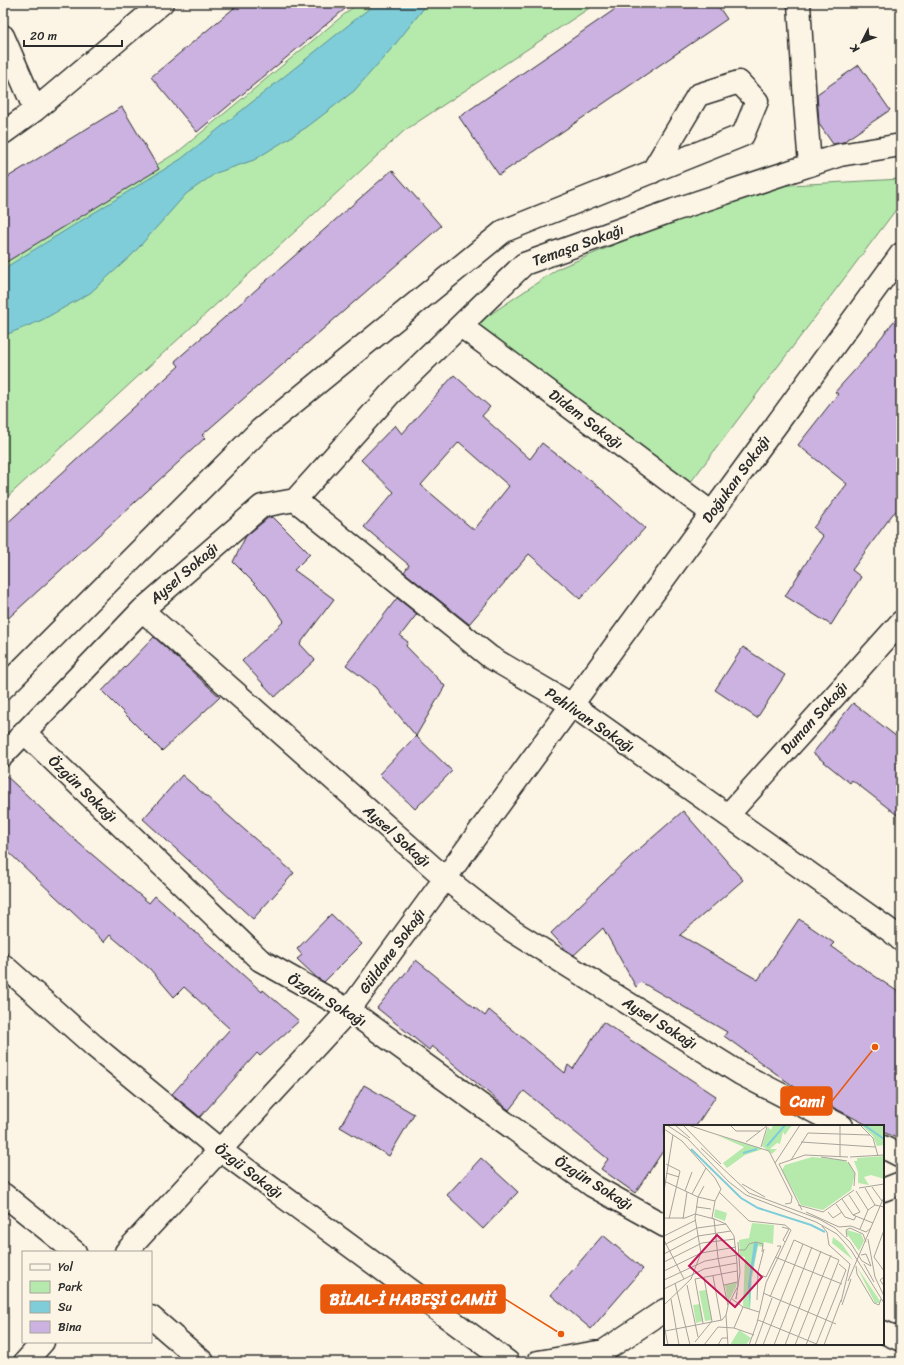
<svg xmlns="http://www.w3.org/2000/svg" width="904" height="1365" viewBox="0 0 904 1365" font-family="Sriracha,sans-serif">
  <style>
    .green { fill: #b5eaac; stroke: #708a6c }
    .water { fill: #7ecdd9; stroke: #5d8c93 }
    .building { fill: #cbb2e1; stroke: #2b2b2b; fill-rule: evenodd }
    .lines { fill: none; stroke-linecap: round; stroke-linejoin: round }
    .minor-casing { stroke: #2b2b2b; stroke-width: 25 }
    .minor { stroke: #fcf5e5; stroke-width: 22 }
    .labels { text-anchor: middle; dominant-baseline: central; stroke-width: 4; stroke-linejoin: round; paint-order: stroke }
    .street-label { font-size: 15px; fill: #2b2b2b; stroke: #fcf5e5 }
    .inset-river { fill: none; stroke: #7ecdd9; stroke-width: 2 }
    .inset-road { fill: none; stroke: #a8a49b; stroke-width: 1 }
    .view { fill: #c2185b; fill-opacity: 0.15; stroke: #c2185b; stroke-width: 2 }
    .inset-edge { fill: none; stroke: #2b2b2b; stroke-width: 2 }
    .leader { fill: none; stroke: #e8590c; stroke-width: 1.5 }
    .callout-dot { fill: #e8590c; stroke: #fcf5e5; stroke-width: 1.5 }
    .callout { fill: #e8590c; stroke: #e8590c; stroke-width: 1.5 }
    .callout-label { font-size: 16px; text-anchor: middle; font-weight: bold; fill: #fff }
  </style>
  <rect width="100%" height="100%" fill="#fcf5e5"/>
  <filter id="ink" filterUnits="userSpaceOnUse"><feTurbulence type="fractalNoise" baseFrequency=".025" numOctaves="2"/><feDisplacementMap in="SourceGraphic" scale="8" xChannelSelector="R" yChannelSelector="G"/><feConvolveMatrix kernelMatrix="1 2 1 2 8 2 1 2 1" color-interpolation-filters="sRGB"/></filter>
  <g filter="url(#ink)">
    <path class="green" d="M 358,3 L 597,3 L 404,131 L 3,501 L 3,261 L 179,151 Z
      M 901,179 L 901,203 L 684,491 L 473,326 L 559,268 L 752,187 Z"/>
    <path class="water" d="M 376,3 L 428,3 L 393,47 L 354,91 L 307,127 L 254,160 L 216,173 L 186,194 L 132,255 L 90,293 L 42,320 L 3,336 L 3,269 L 181,159 Z"/>
    <path class="building" d="M 240,3 L 352,3 L 197,132 L 151,77 Z
      M 624,3 L 716,3 L 727,19 L 499,175 L 459,117 Z
      M 859,65 L 890,110 L 843,142 L 833,144 L 819,124 L 817,94 Z
      M 122,107 L 159,169 L 3,264 L 3,180 Z
      M 392,170 L 441,226 L 202,435 L 205,438 L 3,623 L 3,527 L 179,366 L 175,361 Z
      M 901,312 L 901,506 L 892,515 L 852,570 L 861,577 L 831,625 L 785,596 L 823,536 L 813,528 L 847,484 L 798,445 L 838,394 L 835,392 L 862,362 Z
      M 454,375 L 490,407 L 482,416 L 530,459 L 542,443 L 600,488 L 645,528 L 580,599 L 529,554 L 469,624 L 404,572 L 409,565 L 364,527 L 394,492 L 361,460 L 395,425 L 402,434 ZM 459,442 L 509,486 L 474,530 L 421,485 Z
      M 273,517 L 310,554 L 294,570 L 334,599 L 300,644 L 315,660 L 275,697 L 242,661 L 284,621 L 267,596 L 233,562 L 246,536 L 268,518 Z
      M 397,598 L 417,614 L 400,636 L 408,642 L 406,646 L 445,686 L 416,736 L 375,687 L 346,665 Z
      M 154,637 L 220,697 L 162,751 L 102,691 Z
      M 743,647 L 785,675 L 757,718 L 715,690 Z
      M 853,703 L 901,740 L 901,818 L 852,780 L 850,783 L 813,753 Z
      M 416,736 L 452,771 L 415,809 L 379,774 Z
      M 3,773 L 74,839 L 149,903 L 155,896 L 262,992 L 263,990 L 299,1021 L 260,1056 L 257,1053 L 200,1117 L 172,1094 L 230,1029 L 184,987 L 174,997 L 150,969 L 110,935 L 104,942 L 3,847 Z
      M 182,775 L 294,873 L 253,919 L 143,819 Z
      M 683,811 L 743,880 L 680,935 L 758,980 L 799,919 L 834,943 L 831,946 L 901,994 L 901,1140 L 883,1132 L 883,1126 L 869,1126 L 796,1088 L 724,1036 L 727,1032 L 641,982 L 636,987 L 603,928 L 574,955 L 566,950 L 551,933 L 629,858 Z
      M 331,914 L 362,944 L 324,982 L 317,978 L 297,959 L 302,955 L 297,949 Z
      M 416,960 L 485,1016 L 489,1010 L 565,1073 L 568,1065 L 573,1069 L 603,1022 L 716,1096 L 696,1126 L 665,1126 L 665,1148 L 635,1193 L 601,1169 L 608,1159 L 524,1091 L 509,1110 L 432,1046 L 429,1050 L 377,1008 Z
      M 364,1085 L 414,1114 L 389,1156 L 340,1127 Z
      M 481,1158 L 518,1192 L 483,1229 L 447,1195 Z
      M 603,1235 L 643,1269 L 591,1329 L 551,1295 Z"/>
    <g class="lines">
      <defs>
        <path id="minor" d="M 799,3 L 805,103 L 810,165
          M 3,36 L 35,110
          M 3,133 L 35,110 L 162,3
          M 461,326 L 712,513
          M 295,500 L 262,506 L 142,610 L 445,878 L 511,930 L 741,1074 L 842,1126
          M 295,500 L 490,657 L 572,705 L 892,932 L 901,940
          M 295,500 L 391,393 L 524,264 L 674,210 L 840,155 L 901,145
          M 3,688 L 260,430 L 504,231 L 743,135 L 757,101 L 739,82 L 698,95 L 652,172
          M 24,732 L 260,960 L 349,1010 L 593,1186 L 665,1226
          M 3,755 L 142,610
          M 728,815 L 901,622
          M 3,965 L 93,1045 L 220,1150 L 508,1362
          M 883,1147 L 901,1156
          M 883,1190 L 901,1183
          M 3,1194 L 75,1252
          M 126,1252 L 349,1010 L 901,254
          M 151,1317 L 203,1362
          M 883,1332 L 901,1340
          M 25,1362 L 43,1342
          M 538,1362 L 604,1351 L 665,1310"/>
      </defs>
      <use href="#minor" class="minor-casing"/>
      <use href="#minor" class="minor"/>
    </g>
  </g>
  <g class="labels">
    <g class="street-label">
      <text transform="translate(578 245) rotate(-20)">Temaşa Sokağı</text>
      <text transform="translate(586 419) rotate(37)">Didem Sokağı</text>
      <text transform="translate(736 479) rotate(-54)">Doğukan Sokağı</text>
      <text transform="translate(184 573) rotate(-41)">Aysel Sokağı</text>
      <text transform="translate(814 718) rotate(-48)">Duman Sokağı</text>
      <text transform="translate(590 720) rotate(34)">Pehlivan Sokağı</text>
      <text transform="translate(83 789) rotate(44)">Özgün Sokağı</text>
      <text transform="translate(397 836) rotate(42)">Aysel Sokağı</text>
      <text transform="translate(392 951) rotate(-54)">Güldane Sokağı</text>
      <text transform="translate(327 1000) rotate(31)">Özgün Sokağı</text>
      <text transform="translate(660 1023) rotate(32)">Aysel Sokağı</text>
      <text transform="translate(249 1171) rotate(37)">Özgü Sokağı</text>
      <text transform="translate(594 1183) rotate(32)">Özgün Sokağı</text>
    </g>
  </g>
  <g transform="translate(664 1125)">
    <rect width="220" height="220" fill="#fcf5e5"/>
    <path d="M 109,0 L 128,0 L 121,10 L 119,7 L 116,19 L 113,18 L 106,24 L 113,24 L 108,29 L 98,21 L 104,2 L 107,5 ZM 197,0 L 219,1 L 220,20 L 213,21 L 209,11 ZM 52,10 L 99,24 L 81,30 L 63,43 L 59,38 L 80,22 ZM 220,31 L 220,54 L 207,50 L 200,52 L 205,60 L 194,58 L 194,47 L 190,36 L 193,36 L 193,33 ZM 148,32 L 179,35 L 186,39 L 191,49 L 187,65 L 159,85 L 137,80 L 118,45 L 121,40 ZM 51,84 L 63,88 L 61,96 L 50,92 ZM 88,98 L 110,100 L 109,119 L 100,117 L 99,122 L 94,121 L 88,153 L 86,184 L 79,181 L 81,132 L 76,131 L 75,115 L 85,113 ZM 183,105 L 197,109 L 200,116 L 195,126 L 183,109 ZM 169,112 L 178,119 L 189,135 L 168,118 ZM 193,142 L 216,176 L 215,178 L 211,178 ZM 73,157 L 72,162 L 64,177 L 61,160 ZM 42,165 L 48,195 L 41,196 L 35,166 ZM 36,179 L 39,196 L 32,198 L 29,180 ZM 75,205 L 87,213 L 82,220 L 66,220 Z" fill="#b5eaac"/>
    <path d="M 90,117 L 94,118 L 87,153 L 86,184 L 84,161 Z" fill="#7ecdd9"/>
    <path class="inset-river" d="M 200,0 L 220,14M 103,21 L 121,0M 27,24 L 77,73 L 94,83 L 147,100 L 161,107M 79,28 L 93,24"/>
    <path class="inset-road" d="M 3,0 L 24,14 L 65,57 L 82,70 L 152,97 L 173,109 L 187,125 L 220,178M 11,0 L 26,13M 19,0 L 57,39M 24,0 L 45,7M 66,0 L 72,6 L 96,6M 176,0 L 176,32M 196,0 L 209,13 L 214,31M 0,4 L 18,16 L 51,53 L 57,64 L 51,76 L 48,93 L 62,99 L 70,111 L 73,138M 45,7 L 105,26 L 128,72 L 127,78 L 121,79M 82,17 L 104,0M 137,17 L 211,22M 97,22 L 103,2M 37,23 L 85,68 L 155,94 L 171,103 L 186,117 L 198,136 L 207,141 L 202,129 L 197,130M 157,32 L 183,36M 186,32 L 220,30M 127,35 L 144,8 L 206,10M 184,37 L 191,48 L 190,61M 111,38 L 136,0M 2,39 L 16,46 L 5,94M 115,39 L 141,30 L 184,32M 115,39 L 138,85M 2,48 L 15,52M 0,56 L 34,72 L 31,93 L 37,128 L 27,154 L 0,180M 78,59 L 101,72M 40,61 L 34,72 L 51,76M 208,62 L 218,76M 195,63 L 220,59M 201,63 L 211,80M 0,66 L 9,10M 21,66 L 28,47M 192,66 L 204,85M 55,67 L 85,96 L 121,100 L 127,105 L 102,158 L 93,198 L 85,220M 28,69 L 42,43M 185,70 L 196,87 L 189,90M 178,74 L 189,90 L 209,98M 172,79 L 181,92 L 190,95 L 192,91M 134,80 L 159,87 L 190,65M 33,82 L 47,84M 142,87 L 175,102 L 187,101 L 202,107 L 207,103M 164,87 L 169,93 L 178,87M 0,93 L 21,93 L 31,89M 19,94 L 23,67M 158,101 L 163,107 L 165,120 L 186,139 L 177,177M 118,102 L 125,104 L 119,115 L 121,117M 196,104 L 204,85 L 211,80 L 220,82M 220,105 L 210,132 L 220,146M 0,111 L 32,95M 183,112 L 182,105 L 186,103 L 199,109 L 202,117M 204,114 L 211,152 L 220,171M 0,115 L 20,154M 0,120 L 33,103 L 62,99M 75,125 L 81,125 L 85,119 L 92,117 L 99,119 L 98,127M 0,129 L 34,111 L 67,106M 111,132 L 178,159M 0,137 L 38,118 L 71,114M 200,139 L 210,157M 192,141 L 193,149 L 210,178 L 215,180 L 217,174M 0,146 L 37,128 L 72,122M 93,149 L 102,152 L 117,121 L 113,121M 49,151 L 57,195M 220,152 L 216,155 L 220,161M 0,155 L 41,136 L 73,130M 184,156 L 220,72M 11,158 L 26,220M 23,160 L 34,212M 60,160 L 73,157M 0,164 L 40,144 L 73,138 L 74,161 L 64,180M 73,168 L 72,174 L 76,147 L 74,117M 99,168 L 172,199M 106,172 L 130,115 L 175,135 L 142,220M 7,174 L 15,220M 68,174 L 79,182 L 70,203M 93,175 L 94,147 L 100,124M 178,180 L 187,154M 79,182 L 95,187M 62,190 L 64,220M 94,195 L 155,220M 39,198 L 31,154 L 73,146M 0,200 L 4,220M 1,206 L 58,195 L 62,190 L 64,181 L 54,133 L 50,94 L 31,89M 31,217 L 48,196 L 40,153M 40,220 L 54,202 L 70,203 L 90,210M 54,220 L 58,213 L 64,213M 91,220 L 108,173M 99,220 L 139,119M 110,220 L 148,122M 121,220 L 157,126M 131,220 L 167,130M 152,220 L 182,145 L 175,139M 160,220 L 177,175"/>
    <path class="view" d="M 53,110 L 98,152 L 71,182 L 25,141 Z"/>
    <rect width="220" height="220" class="inset-edge"/>
  </g>
  <path class="leader" d="M875 1047L832 1101M561 1334L505 1299"/>
  <g class="callout-dot">
    <circle cx="875" cy="1047" r="4"/>
    <circle cx="561" cy="1334" r="4"/>
  </g>
  <g class="callout">
    <rect x="781" y="1087" width="51" height="28" rx="4"/>
    <rect x="321" y="1285" width="184" height="28" rx="4"/>
  </g>
  <g class="callout-label">
    <text x="807" y="1107">Cami</text>
    <text x="413" y="1305">BİLAL-İ HABEŞİ CAMİİ</text>
  </g>
  <rect width="904" height="1365" fill="none" stroke="#fcf5e5" stroke-width="16"/>
  <rect x="8" y="8" width="888" height="1349" fill="none" stroke="#2b2b2b" stroke-width="1.5" filter="url(#ink)"/>
  <rect x="22" y="1251" width="130" height="92" fill="#fcf5e5" stroke="#a8a49b"/>
  <rect x="30" y="1264" width="20" height="6" fill="#fcf5e5" stroke="#a8a49b"/>
  <text x="58" y="1271" font-size="12" fill="#2b2b2b">Yol</text>
  <rect x="30" y="1281" width="20" height="12" fill="#b5eaac" stroke="#a8a49b"/>
  <text x="58" y="1291" font-size="12" fill="#2b2b2b">Park</text>
  <rect x="30" y="1301" width="20" height="12" fill="#7ecdd9" stroke="#a8a49b"/>
  <text x="58" y="1311" font-size="12" fill="#2b2b2b">Su</text>
  <rect x="30" y="1321" width="20" height="12" fill="#cbb2e1" stroke="#a8a49b"/>
  <text x="58" y="1331" font-size="12" fill="#2b2b2b">Bina</text>
  <g transform="translate(862 42) rotate(228)" stroke="#fcf5e5" stroke-width="3" paint-order="stroke">
  <path d="M0-3L7 15L0 10L-7 15Z" fill="#2b2b2b"/>
  <text y="-6" font-size="11" font-weight="bold" text-anchor="middle" fill="#2b2b2b">K</text>
  </g>
  <path d="M24 40v6h98v-6" fill="none" stroke="#2b2b2b" stroke-width="2"/>
  <text x="30" y="40" font-size="12" fill="#2b2b2b" stroke="#fcf5e5" stroke-width="3" paint-order="stroke">20 m</text>
</svg>
